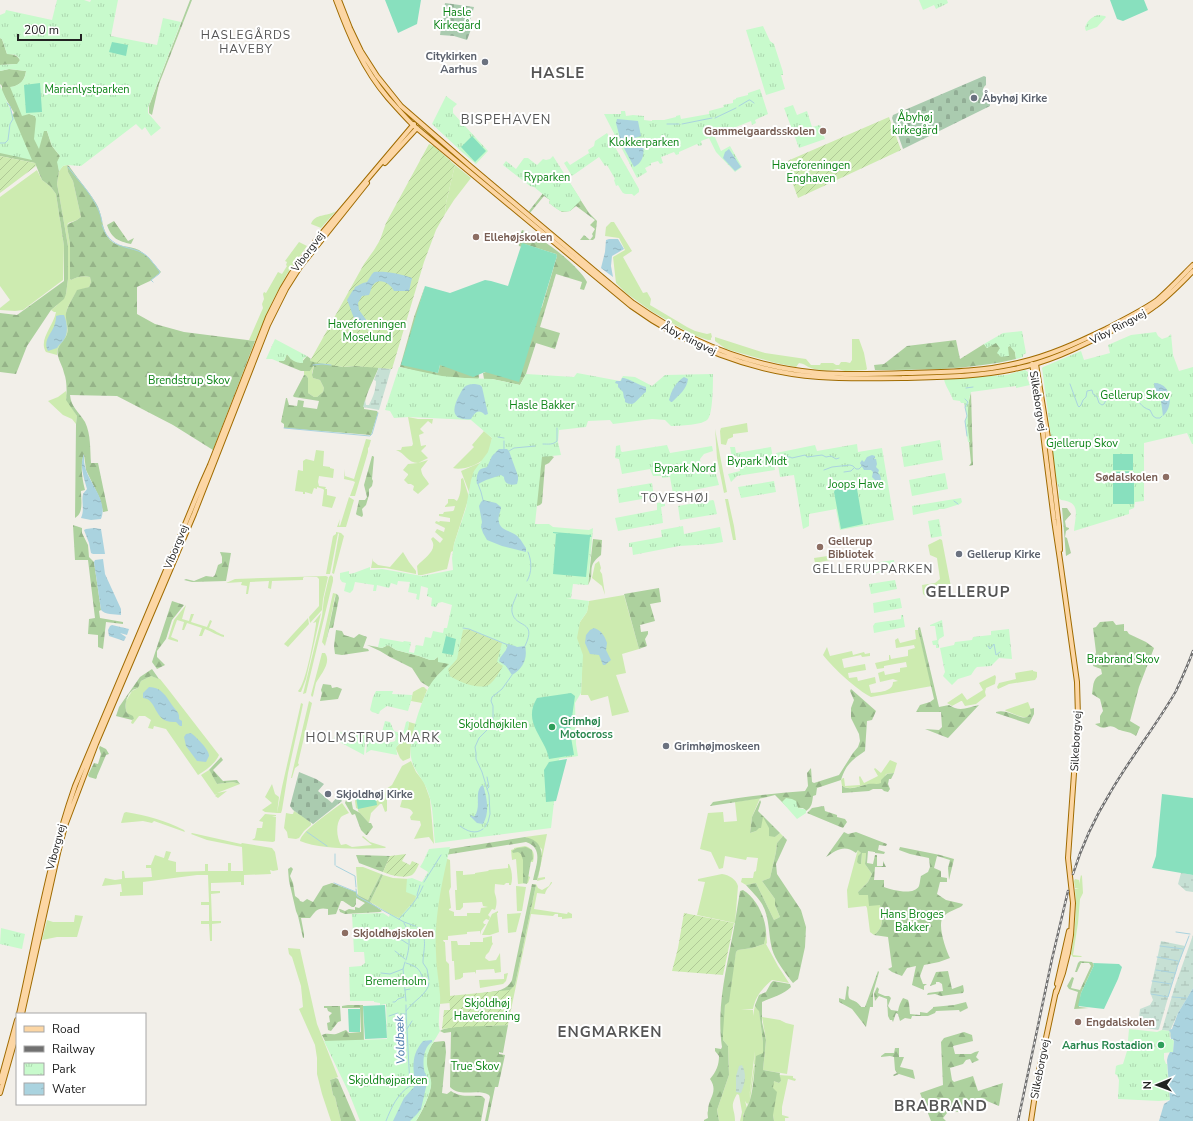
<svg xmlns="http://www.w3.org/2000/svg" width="1193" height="1121" viewBox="0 0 1193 1121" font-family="'Nunito Sans',sans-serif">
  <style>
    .grass { fill: #cdebb0 }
    .forest { fill: url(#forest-firs) }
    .wetland { fill: url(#wetland-marsh) }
    .cemetery { fill: url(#cemetery-stones) }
    .park { fill: url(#park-tufts) }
    .garden { fill: url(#garden-furrows) }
    .pitch { fill: #88e0be }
    .water { fill: url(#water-ripples) }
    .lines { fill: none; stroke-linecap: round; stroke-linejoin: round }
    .stream { stroke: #aad3df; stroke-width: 1 }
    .major-casing { stroke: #a06b00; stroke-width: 6 }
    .major { stroke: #fcd6a4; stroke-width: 4 }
    .rail-casing { stroke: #707070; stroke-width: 2.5 }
    .rail { stroke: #fff; stroke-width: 1; stroke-dasharray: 3; stroke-linecap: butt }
    .worship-dot { fill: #6b7280; stroke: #fff; stroke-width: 1.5 }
    .education-dot { fill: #8d6e63; stroke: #fff; stroke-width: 1.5 }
    .leisure-dot { fill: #2e9e5b; stroke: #fff; stroke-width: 1.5 }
    .labels { text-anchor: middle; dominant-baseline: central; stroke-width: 4; stroke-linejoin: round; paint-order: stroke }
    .park-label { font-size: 11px; fill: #0c8416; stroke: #fff }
    .worship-label { font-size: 11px; font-weight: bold; fill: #5b616d; stroke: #fff; text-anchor: start }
    .education-label { font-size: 11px; font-weight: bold; fill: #785e54; stroke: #fff; text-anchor: start }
    .street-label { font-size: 11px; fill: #222; stroke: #fff }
    .leisure-label { font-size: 11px; font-weight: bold; fill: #27864d; stroke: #fff; text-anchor: start }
    .neighbourhood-label { font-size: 12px; letter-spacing: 1px; fill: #555; stroke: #fff }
    .water-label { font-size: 12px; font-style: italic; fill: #4a7aab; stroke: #fff }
    .quarter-label { font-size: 13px; letter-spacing: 1px; fill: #555; stroke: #fff }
    .district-label { font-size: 15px; font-weight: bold; letter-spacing: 1px; fill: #555; stroke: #fff }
  </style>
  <defs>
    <pattern id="forest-firs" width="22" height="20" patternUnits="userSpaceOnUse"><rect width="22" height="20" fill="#add19e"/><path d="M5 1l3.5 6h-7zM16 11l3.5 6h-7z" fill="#95b388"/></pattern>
    <pattern id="wetland-marsh" width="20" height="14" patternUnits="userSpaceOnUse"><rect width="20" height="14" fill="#c6e0d4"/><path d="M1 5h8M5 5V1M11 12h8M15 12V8" fill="none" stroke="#aac0b6"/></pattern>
    <pattern id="cemetery-stones" width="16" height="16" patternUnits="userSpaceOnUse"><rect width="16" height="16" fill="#aacbaf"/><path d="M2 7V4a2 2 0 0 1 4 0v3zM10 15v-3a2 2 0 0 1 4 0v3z" fill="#92ae96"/></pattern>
    <pattern id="park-tufts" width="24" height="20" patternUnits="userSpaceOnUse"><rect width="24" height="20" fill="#c8facc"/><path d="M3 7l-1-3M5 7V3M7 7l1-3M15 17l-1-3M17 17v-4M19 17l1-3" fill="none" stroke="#acd6af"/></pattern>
    <pattern id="garden-furrows" width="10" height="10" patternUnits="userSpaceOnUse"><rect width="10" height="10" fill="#cdebb0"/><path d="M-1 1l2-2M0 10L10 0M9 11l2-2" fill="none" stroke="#b0c997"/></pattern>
    <pattern id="water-ripples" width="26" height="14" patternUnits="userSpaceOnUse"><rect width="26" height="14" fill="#aad3df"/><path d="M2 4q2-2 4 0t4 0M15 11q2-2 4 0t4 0" fill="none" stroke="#92b5bf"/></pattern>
  </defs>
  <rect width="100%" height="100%" fill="#f2efe9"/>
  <path class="grass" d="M 67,165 L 68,172 L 73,181 L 81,217 L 77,220 L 68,223 L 67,226 L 70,244 L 70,279 L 71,280 C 77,277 83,275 90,277 L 91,282 L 89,287 L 77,291 C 74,296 66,308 66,314 C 66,320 68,326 67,333 C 65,344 57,343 57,355 L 46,352 C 38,340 54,325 56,312 L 54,312 L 51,310 L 56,306 L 66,294 L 68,279 L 68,246 L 59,194 L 57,184 L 59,171 L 63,166 Z
    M 455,165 L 471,178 L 454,200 L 445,214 L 446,203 Z
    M 37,170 L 42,180 L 50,186 L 56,194 L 64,246 L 63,280 L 23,310 L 15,311 L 0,310 L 0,308 L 10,300 L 0,286 L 0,197 Z
    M 336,211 L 321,228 L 311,224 C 315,213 327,217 336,211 Z
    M 611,222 L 614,222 L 632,251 L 623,257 L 643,293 L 647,292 L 651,299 L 650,305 L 687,327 L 695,331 L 707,334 L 711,333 L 712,337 L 711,338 L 711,340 L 708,340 L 693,335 L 651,311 L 626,293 L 616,283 L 613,257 L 625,250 L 619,238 L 605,236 L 606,227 Z
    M 299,242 L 307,246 L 287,274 L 273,300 L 255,341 L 249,340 L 263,308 L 262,304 L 264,299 L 263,294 L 264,292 L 266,293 L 278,272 L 282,274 L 287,266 L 286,265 L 287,262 L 285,261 Z
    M 715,337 L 765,353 L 806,359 L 811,365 L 820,365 L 821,363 L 833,363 L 836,365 L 839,365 L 841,362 L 846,362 L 850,363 L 852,360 L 852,339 L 859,339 L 864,353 L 867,369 L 866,370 L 845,371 L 838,369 C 832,371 818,371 811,368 C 805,366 806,364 799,363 L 796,367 L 776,363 L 726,349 L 715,341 Z
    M 312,365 L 314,366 L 312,373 L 313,378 L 320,380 L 324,388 L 323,392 L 317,397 L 314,397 L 308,393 L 308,378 L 306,375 L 304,375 L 304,371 L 310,371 Z
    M 66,391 L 67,396 L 66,398 L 77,416 L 76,424 L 72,419 L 63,415 L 48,401 L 58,397 Z
    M 408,417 L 418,419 L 433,419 L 432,424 L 428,421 L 420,429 L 424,433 L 419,435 L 421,446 L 426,445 L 426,446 L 421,451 L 428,458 L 418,463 L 428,460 L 421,469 C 422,477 426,478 429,484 L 418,494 L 413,490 L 414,486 L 411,484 L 408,484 L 404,480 L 408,475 L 408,474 L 403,470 L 408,464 L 418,463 C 408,463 405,453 396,450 L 401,450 L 402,447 L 412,446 L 413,444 Z
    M 747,423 L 748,432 L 733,434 L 733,437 L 728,439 L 726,445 L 721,444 L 720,431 L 721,428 Z
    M 715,429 L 727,492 L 724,493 L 717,458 Z
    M 484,431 L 492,438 C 491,446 489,454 484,459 C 478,465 461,471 453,468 L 474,447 L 472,445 Z
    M 366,439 L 371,440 L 369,447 L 368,448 L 368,452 L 355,496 L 350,496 L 355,482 L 353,481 L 344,479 L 345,469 L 345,476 L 354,479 Z
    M 316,450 L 324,451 L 323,466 L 330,467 L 330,468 L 334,469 L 333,478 L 319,476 L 318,482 L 319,486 L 326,487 L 325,489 L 327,489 L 327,495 L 336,497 L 332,508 L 322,506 L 324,490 L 323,489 L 317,487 L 317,489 L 314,488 L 312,494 L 305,492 L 305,494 L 303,494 L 303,492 L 295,491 L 298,470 L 303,471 L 303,461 L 306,459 L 314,461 Z
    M 482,462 L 474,472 L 469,492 L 461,471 Z
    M 463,478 L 469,497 L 454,544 L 453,551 L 451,552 L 447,569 L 422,575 L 418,575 L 417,566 C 424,558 439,550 431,539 L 433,537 L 440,543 L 443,539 L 435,532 L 437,529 L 444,532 L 445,528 L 435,523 L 436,521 L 439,522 L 440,521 L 450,522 L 450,518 L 439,516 L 439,514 L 443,514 L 444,512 L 453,511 L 454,510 L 455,506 L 445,507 L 445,506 L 448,503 L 448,499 L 454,499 L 457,501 C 461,495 461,486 461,479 Z
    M 349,497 L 354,500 L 346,527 L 337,527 L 340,519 L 339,525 L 340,526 Z
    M 725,499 L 728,499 L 734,526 L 736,540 L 733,540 Z
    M 336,532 L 341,533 L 344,536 L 334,574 L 332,573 L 339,534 L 338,533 L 330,574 L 326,574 L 333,536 L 336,534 Z
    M 940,539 L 942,540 L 951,587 L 950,591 L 928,598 L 923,594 L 922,585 L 935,583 L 940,579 L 937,558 L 930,555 L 928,545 Z
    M 403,552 L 409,562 L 416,571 L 416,574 L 386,568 L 371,568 L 373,558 L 373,561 L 378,565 L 390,567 Z
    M 855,552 L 856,555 L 854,557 L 851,556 L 815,563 L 814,558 Z
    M 599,561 L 601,568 L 600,571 L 602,574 L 605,595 L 602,586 L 592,578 L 595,564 Z
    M 331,575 L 333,577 L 333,581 L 306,693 L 303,694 L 322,616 L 324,598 L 329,577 Z
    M 326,576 L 328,577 L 323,599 L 322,610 L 310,623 L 309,617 L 319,606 L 319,579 L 317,577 L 304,577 L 303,578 L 303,580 L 272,581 L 271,589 L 268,588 L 269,581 L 250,582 L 248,594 L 246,594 L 247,586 L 241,585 L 242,582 L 226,583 L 235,579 Z
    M 333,593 L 337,594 L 335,596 L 325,646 L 322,642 Z
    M 624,595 L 639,649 L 622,654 L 626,673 L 616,675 L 629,712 L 612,716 L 608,696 L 591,701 L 588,695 L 581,695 L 582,667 L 562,648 L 587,612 L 589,601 Z
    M 186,605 L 182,619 L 189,621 L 191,614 L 194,614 L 191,622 L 207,627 L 210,620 L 212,621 L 209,628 C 215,630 219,634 224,635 L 224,637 C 218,636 211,631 205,629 L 202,636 L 199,636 L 202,628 L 187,623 L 184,630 L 182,630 L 184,622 L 177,620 L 171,637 L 178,640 L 178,642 L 168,639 L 174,620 Z
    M 321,613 L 306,679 L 301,692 L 299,692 L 298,691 C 306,684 314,637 316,624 L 316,622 L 313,623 Z
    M 308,618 L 309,624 L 288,647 L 284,644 L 294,633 L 296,635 L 294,633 Z
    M 915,630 L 918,630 L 932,686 L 871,697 C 857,690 833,668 823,655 L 827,647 L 830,656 L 852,651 L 853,655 L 864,652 L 865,654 L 870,653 L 870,656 L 862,657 L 861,655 L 842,659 L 844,668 L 865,664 L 866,670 L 848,673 L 849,678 L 857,677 L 858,681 L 875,677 L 876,683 L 869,685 L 871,693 C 879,692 893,692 893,682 L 898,681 L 893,679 L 880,682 L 878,673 L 884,671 L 885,675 L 900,672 L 900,668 L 907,667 L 906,662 L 884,666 L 884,668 L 877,669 L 875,663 L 889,660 L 889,655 L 890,655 L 891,659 L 908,656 L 908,650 L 915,648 L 914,645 L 896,648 L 895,640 L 898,638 L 900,643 L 916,639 Z
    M 322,653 L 325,653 C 332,663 320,675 316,683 C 315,687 314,692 313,696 L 312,697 L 311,695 Z
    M 1033,670 L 1033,671 L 1037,672 L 1037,677 L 1035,680 L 1009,684 L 998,689 L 997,687 L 999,683 L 1016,679 L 1015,673 Z
    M 995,675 L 996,677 L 995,684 L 986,688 L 985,692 L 986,696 L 976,704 L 965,706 L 962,701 L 961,701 L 952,706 L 947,703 L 962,693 L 967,700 L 983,690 L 979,683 Z
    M 151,676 L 160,679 L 168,689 L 219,755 C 215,764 206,770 198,775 L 166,729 L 154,726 L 153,729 L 148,728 L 151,720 L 145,716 L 139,716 L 133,724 L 131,723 L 132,720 L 134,719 L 127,713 L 126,710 L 126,701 L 132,691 L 138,688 L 141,681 Z
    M 422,687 L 424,687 L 427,690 L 422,703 L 411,701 L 413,692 Z
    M 309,701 L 312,703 L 298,763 L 299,765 L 295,768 L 292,778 L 291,778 Z
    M 1028,702 L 1032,712 L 1027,717 C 1020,718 1013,713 1006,711 L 1005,710 Z
    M 301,703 L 303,704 L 302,709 L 288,773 L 282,810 L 281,813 L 277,813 L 282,787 Z
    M 409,722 L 416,724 L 411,744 L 410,758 L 403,761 L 400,758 L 396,749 L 396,747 L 408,737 L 407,735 Z
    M 890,760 L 897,763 L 894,773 L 886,774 C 885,777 883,783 880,784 C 877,786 873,784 870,784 C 861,785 851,791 842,786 L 841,780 L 843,778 L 844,778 L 845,786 L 860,785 L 859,777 L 860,776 L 864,783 L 878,776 L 874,769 L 875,768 L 881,773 Z
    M 411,761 L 416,772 L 424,782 L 430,799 L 434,844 L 429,837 L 414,839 L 421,825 L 420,821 L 411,820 L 410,817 L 413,813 C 410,807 406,809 400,807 L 402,800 L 400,799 L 399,795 L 396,794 L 388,797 L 386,789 L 392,785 L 402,766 Z
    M 209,770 L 211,772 L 217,784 L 233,782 L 240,784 L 217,793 L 227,791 L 218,798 L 215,796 L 217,794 L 215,795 L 201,775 Z
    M 272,784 L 275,794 L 279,797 L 277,813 L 265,812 L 262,810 L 272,803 L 265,797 Z
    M 385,789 L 387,798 L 387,811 L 385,812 L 382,804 L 380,804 L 371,813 L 369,823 L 358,811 L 358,809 L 356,808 L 355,801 L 356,797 L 364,794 Z
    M 760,798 L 752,817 L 750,833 L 756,831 L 763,816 L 775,837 L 780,833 L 783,836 L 777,843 L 776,852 L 770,878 L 762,881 L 775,899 L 775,905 L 780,917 L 774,920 L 756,883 L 746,885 L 741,882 L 742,878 L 753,878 L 754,872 L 756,871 L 758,858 L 747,857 L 746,860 L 725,856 L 723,868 L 719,869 L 711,852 L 700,849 L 708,813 L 723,812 L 724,822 L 737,821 L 735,802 Z
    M 342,803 L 349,813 C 347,814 343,815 341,817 C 335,825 337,838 341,845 L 346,844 L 352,847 L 372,845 L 362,837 L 363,836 L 370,842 L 386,847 L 385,848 C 362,849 320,850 300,841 C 301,831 333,810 342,803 Z
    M 294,811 L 304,816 L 311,823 L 311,825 L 304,831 L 299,838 L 296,839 L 288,838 L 287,832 L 284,828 L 286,813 L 291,814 L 293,814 Z
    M 124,813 L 126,812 C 148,816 164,820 184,830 L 185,832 L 154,821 L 152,823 L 143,821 L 121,823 Z
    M 265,814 L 276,815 L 276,816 L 272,817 L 276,817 L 275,841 L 273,842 L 252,840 L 255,838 L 257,828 L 262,828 L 263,822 L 259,821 Z
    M 192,833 L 241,844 L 242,843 L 272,848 L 275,852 L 278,869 L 278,870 L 273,871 L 270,870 L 271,874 L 244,875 L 244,885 L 241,885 L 241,882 L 211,883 L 211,891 L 220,891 L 220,893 L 211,894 L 212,921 L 221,921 L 221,923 L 212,924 L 212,941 L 210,941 L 209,924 L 201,924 L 201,921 L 209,921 L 209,905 L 201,905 L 201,902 L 209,902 L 208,875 L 197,875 L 143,882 L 143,895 L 120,896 L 120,892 L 122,892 L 121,884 L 102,886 L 105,878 L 115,880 L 122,879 L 122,871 L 124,871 L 125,878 L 152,877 L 151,868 L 146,868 L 146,865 L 151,865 L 155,855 L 164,858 L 166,851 L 171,852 L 168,860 L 176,862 L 176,872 L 205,871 L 205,864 L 208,864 L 208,871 L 228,871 L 228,863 L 231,863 L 231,871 L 243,871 L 242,847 L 207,840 L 191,834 Z
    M 547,834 L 538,878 L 545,877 L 545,879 L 537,881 L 542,849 L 530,839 L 525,837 Z
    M 525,846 C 534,849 535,854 533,862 L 530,862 L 528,876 L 530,877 L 528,883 L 518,884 L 516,859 L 512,860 L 511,850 L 514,849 L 514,848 Z
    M 858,849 L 861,853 L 861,864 L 862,853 L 866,853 L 865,864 L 872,874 L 868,882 L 858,892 L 868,894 L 880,905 C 882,918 885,926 874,935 L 870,932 L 867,908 L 866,906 L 848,908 L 847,890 Z
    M 445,858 L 450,860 L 451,887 L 449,891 L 451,908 L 449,909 L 449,910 L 454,912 L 454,916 L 467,916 L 467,913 L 480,913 L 481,908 L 488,907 L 483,906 L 482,902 L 463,903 L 463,907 L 460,910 L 456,910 L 455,890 L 457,890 L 456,871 L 463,871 L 463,875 L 475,874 L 475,873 L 488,871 L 489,870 L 508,868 L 508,864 L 509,864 C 512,870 513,879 511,885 L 509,885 L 509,883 L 506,883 L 504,885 L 495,884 C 495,887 494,891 495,894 C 497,899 497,905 495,910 L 492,909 L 488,915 L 490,917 L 489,920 L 486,919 L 483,922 L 484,924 L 486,924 L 481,931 L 481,935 L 480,931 L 467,932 L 467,934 L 448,936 L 448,940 L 443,940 L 444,942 L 445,942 L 446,961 L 449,964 L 450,994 L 450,1003 L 439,1004 L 417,924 Z
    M 356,867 L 363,867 L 381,874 L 368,900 L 358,895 Z
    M 722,874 C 729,875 736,879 738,886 L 735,923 L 697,915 L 705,882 L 698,881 L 698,879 Z
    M 383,875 L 393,878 L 410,879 L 424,889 L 402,919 L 395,917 L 370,902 Z
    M 1081,875 L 1082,876 L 1083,893 L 1080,899 L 1078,923 L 1073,955 L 1081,956 L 1082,957 L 1073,957 L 1071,954 C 1075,933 1077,911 1075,889 L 1079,888 L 1075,888 L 1074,881 L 1075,879 L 1079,880 L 1079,884 Z
    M 551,882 L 552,882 C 552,885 546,888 545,894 L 537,893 L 534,909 L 567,914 L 568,912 L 572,914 L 572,918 L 562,919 L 562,917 L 558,917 L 558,914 L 555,914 L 553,916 L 531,914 L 513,1000 L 480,1001 L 480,993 L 483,993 L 484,995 L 504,994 L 515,985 L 536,885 L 532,884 L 536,884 L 538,888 L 542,890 L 549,886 Z
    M 516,886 L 526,887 L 522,911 L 517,911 Z
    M 498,911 L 498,913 L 497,913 L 499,932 L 490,935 L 482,935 L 492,914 Z
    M 521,913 L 516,932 L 508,933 L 507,914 Z
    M 75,915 L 83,916 L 77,937 L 57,937 L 42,940 L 47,920 L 53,922 L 74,922 Z
    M 766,931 L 767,943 L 766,944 L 778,966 L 789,983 L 772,980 C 762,989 756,995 753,1009 L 741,1009 L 753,1010 L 753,1016 L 755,1005 L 756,1008 L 759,1010 L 763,1042 L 763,1054 L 757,1057 L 755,1065 L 754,1064 L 755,1051 L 749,1099 L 754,1065 L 755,1066 L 750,1100 L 747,1107 L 748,1103 L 747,1104 L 745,1101 L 747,1108 L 743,1115 L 743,1121 L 740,1121 L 742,1112 L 739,1095 L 737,1094 C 729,1108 735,1108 735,1121 L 719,1121 L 717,1110 L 729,1075 L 728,1046 L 723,1040 L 723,1021 L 725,1005 L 732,981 L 732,975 L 736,952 L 738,950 L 752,948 L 764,944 Z
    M 492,936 L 492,942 L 493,944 L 492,945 L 489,952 L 486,955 L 485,958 L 489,961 L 496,960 L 500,953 L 501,972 L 495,973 L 494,969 L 476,970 L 476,974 L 475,972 L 463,973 L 463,977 L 460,979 L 455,980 L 454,961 L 452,961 L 451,941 L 457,941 L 458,945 L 470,945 L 470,942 L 483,942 L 483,938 Z
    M 288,948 L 300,949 L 317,1024 L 338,1077 L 330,1080 L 333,1095 L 335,1097 L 341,1121 L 331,1121 L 322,1094 L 317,1074 L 317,1058 L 315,1045 L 299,1009 L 303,1007 L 301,986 L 292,957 L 289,954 Z
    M 508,973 L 506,981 L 503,984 L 480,988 L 479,980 L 504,979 L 504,974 Z
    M 762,1017 L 780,1020 L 786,1023 L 794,1025 L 787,1074 L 763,1070 L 766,1040 Z
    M 779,1075 L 793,1076 L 793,1078 L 796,1079 L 795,1081 L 788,1079 L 782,1107 L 782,1115 L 789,1117 L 788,1118 L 785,1118 L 785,1121 L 774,1121 L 773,1115 L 773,1083 L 774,1081 L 779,1083 L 781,1081 Z"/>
  <path class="forest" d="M 190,0 L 192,0 L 159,84 L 152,115 L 149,113 L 149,106 Z
    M 0,38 L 2,39 L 7,54 C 13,54 17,55 20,60 L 18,64 L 0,65 Z
    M 9,69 L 26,71 C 25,80 20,86 11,87 L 30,114 L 35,116 L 44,131 L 47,131 L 52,146 L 60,156 L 58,162 L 59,171 L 57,184 L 59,194 L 68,246 L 68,279 L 66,294 L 64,299 L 51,310 L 27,346 L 16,374 L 0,372 L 0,313 L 17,315 L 64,281 L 64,246 L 56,194 L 50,186 L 42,180 L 35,163 L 0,156 L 0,112 L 11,116 L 14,113 L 2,92 L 2,86 L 0,84 L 0,71 Z
    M 67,165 L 69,166 C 77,178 88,190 96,203 C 103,214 101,230 110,240 C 118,248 129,245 139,250 C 147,255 155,265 161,272 L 150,281 L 137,287 L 137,314 L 155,324 L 184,332 L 255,341 L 213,450 L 173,425 L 117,396 L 70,395 C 71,407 79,412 85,422 C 91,434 90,450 91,463 L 98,463 L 108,511 L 103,512 L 100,499 L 86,470 L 84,454 C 80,466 82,478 85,490 L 81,491 C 81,500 84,513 75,518 L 76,424 L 77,416 L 66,400 C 67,393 67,380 64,373 C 63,367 59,361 58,356 C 55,346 64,343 67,334 C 69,327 65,320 66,313 C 67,307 74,296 77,290 L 89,287 L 91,282 L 90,277 C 83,275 77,277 71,280 L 70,279 L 70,244 L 67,226 L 68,224 L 77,220 L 81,217 L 73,181 L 68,172 Z
    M 565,176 L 589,213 L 597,221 L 595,238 L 593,240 L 580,240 L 584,235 L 590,240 L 593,236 L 592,234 L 595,229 L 590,225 L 595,220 L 576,206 L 570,211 L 562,212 L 549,203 L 550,200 L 544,196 L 530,213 L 529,211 L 544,192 Z
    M 114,221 L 128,241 L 134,238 L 131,244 C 118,241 112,239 107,225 Z
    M 522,230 C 540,235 579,266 587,282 L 584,290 L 580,289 L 582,282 L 556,274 L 540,327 L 560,333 L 555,349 L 536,343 L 526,374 L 520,385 L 492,379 L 484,379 L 483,373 L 486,372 L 542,307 L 557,256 L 556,254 L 524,244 L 522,247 L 519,246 L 518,241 Z
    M 425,286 L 404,363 L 438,373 L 440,365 L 478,369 L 479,378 L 478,379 L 439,377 L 400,367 L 414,317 Z
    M 956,340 L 960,359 L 984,344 L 987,348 L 996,342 L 1000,348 L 1008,347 L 1010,345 L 1015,352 L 1016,359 C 970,370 922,370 875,370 L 874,365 L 884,364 L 907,346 Z
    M 287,354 L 291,359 L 301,363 L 307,356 L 311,359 L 310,360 L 343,367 L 355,366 L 379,367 C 374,379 364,397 364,409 L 377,411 L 378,413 L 371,435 L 284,428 L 284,424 L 281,422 L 286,398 L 287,398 L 289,405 L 297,406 L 298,400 L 304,401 L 303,407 L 317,409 L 319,401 L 294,397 L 293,396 L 304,375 L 306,375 L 308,378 L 308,393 L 314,397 L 317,397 L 323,392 L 324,388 L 320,380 L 313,378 L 312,375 L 314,366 L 313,366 L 310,371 L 301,371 L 279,362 L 279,361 L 285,360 L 286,355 Z
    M 971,392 L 973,465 L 969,466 L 971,463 L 967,422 L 968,405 Z
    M 543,452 L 554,457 L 549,463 L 545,465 L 542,503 L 540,505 L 537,506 L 534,482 Z
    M 372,456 L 373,456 L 374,457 L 372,479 L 373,481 L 372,486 L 369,489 L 369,495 L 366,505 L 362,509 L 363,515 L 362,517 L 357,515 L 356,514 L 359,500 L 365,500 L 367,497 L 364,485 Z
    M 1062,508 L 1067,508 L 1071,514 L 1065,521 L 1066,527 L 1069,528 L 1069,529 L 1066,531 L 1065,537 L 1067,538 L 1071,553 L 1066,556 Z
    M 73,525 L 82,528 L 82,533 L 88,545 L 89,557 L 94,562 L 101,610 L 99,611 L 100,618 L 123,622 L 123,624 L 106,622 L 103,649 L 98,647 L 98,635 L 88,634 L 89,619 L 95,618 L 88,560 L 75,560 Z
    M 593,539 L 602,540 L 601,555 C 585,567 596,573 588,585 Z
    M 220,552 L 231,553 L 226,581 L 192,582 L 184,580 L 186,579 L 194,581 L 206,576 L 213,577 L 215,575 L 218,565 L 222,563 L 222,557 Z
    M 659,588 L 661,602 L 650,604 L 655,621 L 640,625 L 641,632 L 648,631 L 648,634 L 645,639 L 647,646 L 639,649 L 624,594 Z
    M 336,594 L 338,595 L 339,598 L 333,628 L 330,628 L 329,630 L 325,646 Z
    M 172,601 L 184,605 L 172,620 L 166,639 L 157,651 L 157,657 L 165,665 L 157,669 L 152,662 Z
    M 1113,621 L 1116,625 L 1124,624 L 1124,631 L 1127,631 L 1129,634 L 1146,642 L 1154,648 L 1139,687 L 1130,721 L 1140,727 L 1136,736 C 1131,732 1126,732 1120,730 C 1118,730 1117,728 1114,727 C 1106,724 1106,732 1095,724 L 1100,723 L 1100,716 L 1103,711 L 1100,699 L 1092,694 C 1094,684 1092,679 1102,674 L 1101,669 L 1093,666 L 1096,652 L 1093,628 L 1096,627 L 1100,622 Z
    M 920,627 L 939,707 L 949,705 C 959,712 967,708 979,705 L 948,738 L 925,729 L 939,730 L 942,727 L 941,712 L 916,712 L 920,705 L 930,702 L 934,699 L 918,630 L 918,628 Z
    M 336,630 L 342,631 L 344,635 L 354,638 L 359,634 L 367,637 L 363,648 L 368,649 L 369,651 L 342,655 L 335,654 L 334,646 Z
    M 367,645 L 382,648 L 388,645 L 396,650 L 419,656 L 430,660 L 434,660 L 439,656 L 450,664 L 438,675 L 429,687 L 421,682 L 412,668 L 390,657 L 380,651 Z
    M 152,669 L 159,679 L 151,676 L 141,681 L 138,688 C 136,689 133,689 132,691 C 126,695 124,707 127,713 L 133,716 L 134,719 L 132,720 L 116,716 L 119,707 L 140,677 Z
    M 323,684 L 331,685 L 332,688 L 337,687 L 342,689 L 338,699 L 320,701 L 322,693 L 321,690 Z
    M 851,689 L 876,711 L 872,720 L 867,721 L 865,751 C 852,760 846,764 841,780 L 817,788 L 816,795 L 813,796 C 812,803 812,807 806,811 L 803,808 L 798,808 L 797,806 L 787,807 L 775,795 L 763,798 L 710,806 L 713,802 C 743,797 774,793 805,791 L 808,786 L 807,773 L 811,768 L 812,782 L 814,783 L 839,775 L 853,753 L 858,747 L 860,741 L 859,734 L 851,718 L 851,708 L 854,700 L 850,691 Z
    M 1034,708 L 1034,714 L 1029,724 L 996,713 L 996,712 C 1007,708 1021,720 1027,717 C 1027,717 1031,713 1031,713 L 1030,709 Z
    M 100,746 L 106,749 L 109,754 L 106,755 L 97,776 L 97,777 L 96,779 L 89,777 L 88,775 L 94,763 L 98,764 L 101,754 L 99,748 Z
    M 221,757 L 223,760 L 213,770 L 223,781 L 237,780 L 240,784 L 233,782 L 217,784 C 215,781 211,772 209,770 Z
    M 894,773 L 891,779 L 889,779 L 888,784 L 890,789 L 888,792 L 884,791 L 882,789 L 873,789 L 869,791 L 842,793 L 842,786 C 850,791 860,786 868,784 C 873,783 877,785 881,783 L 881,780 L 887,774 Z
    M 351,799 L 353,809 L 360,813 L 369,823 L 371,823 L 373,827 L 367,835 L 366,835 L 361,830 L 355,814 L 352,815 L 345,803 L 346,800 Z
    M 760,800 L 761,802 L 758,811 L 780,833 L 775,837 L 769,836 L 769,828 L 763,817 L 761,828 L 759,828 L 756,831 L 750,833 L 752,817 Z
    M 824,806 L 825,811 L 837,815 L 837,817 L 845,819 L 847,822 L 843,828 L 807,813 L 812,808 Z
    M 844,832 L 848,834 L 856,832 L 887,844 L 886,846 L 879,845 L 878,850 L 885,852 L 884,854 L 875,853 L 875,852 L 868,851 L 867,863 L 873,864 L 875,855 L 877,855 L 877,866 L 883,866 L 883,861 L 886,867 L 875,867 L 874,880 L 884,880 L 884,887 C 892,890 914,896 919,886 C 920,883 920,879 921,876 L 928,872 L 930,867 L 929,858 L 910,854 L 899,850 L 900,847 L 940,855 L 954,859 L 949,880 L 948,868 L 950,860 L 937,856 L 934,868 L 941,871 L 941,877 L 947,878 L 947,882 L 940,882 L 937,894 L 946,900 L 963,904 L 962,906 C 957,909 947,912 943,917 C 937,925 946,950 950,958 L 939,962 L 924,965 L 920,976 L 923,984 L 927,984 L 924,986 L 924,990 L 912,985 L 916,966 L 907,968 L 902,976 L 892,972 L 888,969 L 892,967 L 888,937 L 874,935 C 885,926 882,918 880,905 L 869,906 L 868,895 L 859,895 L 858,892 L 868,882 L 872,874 L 865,864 L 866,853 L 862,853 L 861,864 L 859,864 L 857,862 L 858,856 L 861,853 L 858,850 L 856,853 C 844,844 837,850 826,857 Z
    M 783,836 L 787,840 L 776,864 L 777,874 L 801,910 L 806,927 L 805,947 L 798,979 L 793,983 C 786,974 775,960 772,949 C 768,934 770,918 762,904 C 758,897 751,891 746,885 L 756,883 L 774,920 L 780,917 L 775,905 L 775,899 L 762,881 L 770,878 L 776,852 L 777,843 Z
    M 525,837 C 549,842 541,863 537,880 L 533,880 C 536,865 544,848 526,842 L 445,855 L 443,850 Z
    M 526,847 L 532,850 L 533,859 L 531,861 L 527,884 L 523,883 L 523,860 L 521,854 L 518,852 L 513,853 L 512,851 L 517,848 Z
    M 356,855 L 390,856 L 383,872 L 359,863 Z
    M 291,867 L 293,869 L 290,876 L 293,883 L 295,896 L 299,899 L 300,901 L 303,902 L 307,899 L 313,902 L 323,886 L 332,883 L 356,892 L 358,895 L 368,900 L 381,874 L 383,875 L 370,902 L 382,911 L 380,912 L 345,914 L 340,912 L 339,909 L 340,909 L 345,911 L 349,909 L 355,910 L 355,907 L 359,908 L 365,903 L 356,898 L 356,904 L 354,907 L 352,907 L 343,901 L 341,901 L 336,914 L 328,915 L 328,909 C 317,907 316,911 310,918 L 301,918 L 304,934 L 304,938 L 303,938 L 298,916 L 296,911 L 289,881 L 288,869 Z
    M 532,884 L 536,885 L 515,985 L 508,992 L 484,995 L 483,993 C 495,991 506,992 512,980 Z
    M 743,890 C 756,898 765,916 766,931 C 766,935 765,939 764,944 L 752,948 L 738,950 L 736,952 L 729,1002 L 725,1005 L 723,1033 L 723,1040 L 728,1046 L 729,1075 L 717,1110 L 719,1121 L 704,1121 L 704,1120 L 708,1118 C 708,1116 707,1113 708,1111 C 708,1098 719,1092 710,1079 C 716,1072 719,1065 719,1056 L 715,1051 L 715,1048 L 721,1049 L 722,1047 C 716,1007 727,967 734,928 C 736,916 738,903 740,891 Z
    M 1080,961 L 1092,962 L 1094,965 L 1081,993 L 1079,1007 L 1089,1008 L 1074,1009 L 1078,992 L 1069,989 L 1067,986 L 1072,977 L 1074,978 L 1071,988 L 1080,990 L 1091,966 L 1089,963 L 1081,963 L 1077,972 L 1075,972 L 1078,963 Z
    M 878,971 L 879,972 L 873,993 L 873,1007 L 870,1007 L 866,1027 L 852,1009 L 839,1002 L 839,998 L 845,1000 L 847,986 L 849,987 C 846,1006 854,995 861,1007 L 865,1007 Z
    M 948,971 L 952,989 L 963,985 L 964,991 L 963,993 L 941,996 L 935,994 L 927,995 L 928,993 L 943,991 L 942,984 L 939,982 L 936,982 L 936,984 L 930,986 L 936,972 Z
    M 773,981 L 790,984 L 791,987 C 783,995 772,997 762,1002 L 762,1022 L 766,1040 L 763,1070 L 780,1073 C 779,1076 781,1078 781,1081 L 779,1083 L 774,1081 L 773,1088 L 777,1092 L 773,1115 L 774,1121 L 743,1121 C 743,1111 747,1109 750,1100 C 754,1086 754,1071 756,1056 L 763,1053 L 763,1042 L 759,1011 L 756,1008 L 755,1005 L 759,995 L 766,992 L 771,983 Z
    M 877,987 L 879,989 L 878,993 L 885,996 L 889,996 L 891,998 L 888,1006 L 891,1010 L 898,1011 C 899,1006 900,1003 903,998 L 908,1000 L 909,1003 L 910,1014 L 920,1015 L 920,1012 L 927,1013 L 933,1008 L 933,1007 L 954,1005 L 966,1002 L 968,1008 L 960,1012 L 959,1010 L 936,1011 L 935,1013 L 928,1016 L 912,1016 L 911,1019 L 905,1018 L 900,1021 L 898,1014 L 896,1013 L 893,1022 L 892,1020 L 890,1020 L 888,1016 L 887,999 L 879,996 L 875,1001 L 874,994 Z
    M 348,1005 L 363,1005 L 364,1042 L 327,1042 L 325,1041 L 322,1035 C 327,1032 331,1035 336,1034 C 340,1033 342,1031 346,1030 L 349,1033 L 361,1032 L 360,1008 L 342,1008 L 342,1006 Z
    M 324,1006 L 340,1006 L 341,1021 L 338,1022 L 331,1031 L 328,1030 L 327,1023 L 330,1022 L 329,1016 L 332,1013 L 328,1011 L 327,1008 L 324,1008 Z
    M 508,1025 L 503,1053 L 499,1052 L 499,1054 L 505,1055 L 498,1087 L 495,1087 L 488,1121 L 485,1121 L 490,1097 L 489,1095 C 477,1088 460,1098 450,1087 L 451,1032 L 444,1033 L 440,1031 C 449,1024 494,1026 508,1025 Z
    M 964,1032 L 972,1035 L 973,1041 L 953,1046 L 955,1054 L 971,1054 L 975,1052 L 979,1051 L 976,1057 L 979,1060 L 972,1063 L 970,1059 L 966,1060 L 963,1064 L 950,1068 L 952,1080 L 954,1082 L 973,1076 L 978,1091 L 1003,1083 L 999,1106 L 987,1101 L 957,1112 L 951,1108 L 943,1118 L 946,1121 L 931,1121 L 920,1093 L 943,1085 L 941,1042 L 944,1038 Z
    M 444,1041 L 445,1042 L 446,1052 L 442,1093 L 447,1094 L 451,1091 C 461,1098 471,1095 482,1096 L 485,1099 L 481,1121 L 416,1121 C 422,1112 431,1094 431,1083 C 431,1079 429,1076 428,1071 C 425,1062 427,1049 434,1042 Z
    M 895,1048 L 899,1048 L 899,1057 L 904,1057 L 900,1067 L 913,1070 L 915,1079 L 899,1074 L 894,1076 L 893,1075 L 897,1073 L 895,1070 L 894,1057 L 890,1056 L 881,1057 L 881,1056 L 885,1053 L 894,1053 Z
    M 336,1078 L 338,1079 L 356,1121 L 341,1121 L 335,1097 L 333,1095 L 330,1080 Z"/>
  <path class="wetland" d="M 379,367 L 391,369 L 379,410 L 363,407 L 365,400 L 366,405 L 369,405 C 373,397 376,390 376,381 L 374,380 Z
    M 1181,873 L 1193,875 L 1193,892 L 1186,891 L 1178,884 Z
    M 1193,935 L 1193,988 L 1178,1013 L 1170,1031 L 1172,1033 L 1170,1039 L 1169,1031 L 1162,1030 L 1175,986 Z
    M 1161,941 L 1185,946 L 1174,977 L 1159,1029 L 1158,1030 L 1146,1028 L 1147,1026 L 1145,1025 L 1142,1027 L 1138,1027 L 1140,1009 L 1150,1005 L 1153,1000 L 1150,992 Z
    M 742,1065 C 747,1075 745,1083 741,1093 L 736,1092 L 736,1076 L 739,1066 Z"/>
  <path class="cemetery" d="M 445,3 L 474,7 L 470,21 L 473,24 L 467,40 L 454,36 L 440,35 Z
    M 984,76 L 986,77 L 986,85 C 982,88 982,92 985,97 L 989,97 L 990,106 L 903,149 L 892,118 L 893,115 Z
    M 299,772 L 316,779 L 324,784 L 318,791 L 332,803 L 338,796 L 342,801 L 313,824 L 293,810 L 290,806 Z"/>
  <path class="park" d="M 57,0 L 84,0 L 90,2 L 91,0 L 118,0 L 111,36 L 157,45 L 163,18 L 181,22 L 148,108 L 148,113 L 161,128 L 151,136 L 145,127 L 142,130 L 136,124 L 81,166 L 67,165 L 63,166 L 59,171 L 57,162 L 60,156 L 52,146 L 47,131 L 44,131 L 39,149 L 34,139 L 36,119 L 35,116 L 29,114 L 22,116 L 10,87 C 20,86 25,80 26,71 L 9,69 L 0,71 L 0,65 L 17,64 L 20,60 C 16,53 14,55 7,54 L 2,39 L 0,38 L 0,15 L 5,13 L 6,10 L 52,20 Z
    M 919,0 L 947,0 L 948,3 L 936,9 L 934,5 L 923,10 Z
    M 1098,15 L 1105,16 L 1106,17 L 1097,27 L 1086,31 L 1085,28 C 1087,21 1091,17 1098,15 Z
    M 763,26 L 770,41 L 774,44 L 783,72 L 783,75 L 781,75 L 785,89 L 766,95 L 746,30 Z
    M 0,85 L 32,160 L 0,153 Z
    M 760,89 L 768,114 L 755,120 L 756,123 L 752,125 L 751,121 L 726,131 L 727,133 L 724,135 L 722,132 L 714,135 L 721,151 L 730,146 L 742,167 L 735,172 L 716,152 L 709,138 L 701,141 L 702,145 L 699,146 L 697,144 L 679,152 L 679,154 L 676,155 L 674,152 L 661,157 L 663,163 L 660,164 L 658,161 L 651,163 L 651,165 L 645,168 L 647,172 L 637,178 L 604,114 L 621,114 L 621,111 L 625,111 L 626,116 L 633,115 L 644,116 L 644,120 L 652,121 L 652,120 L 664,120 L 676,117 L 676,116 L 680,115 L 681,119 L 709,114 L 709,111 L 724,107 L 723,105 L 733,103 L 733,100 L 736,99 L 736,98 L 748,95 L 748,93 Z
    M 446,96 L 457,104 L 453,108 L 453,113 L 488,151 L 476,164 L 462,152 L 432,124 Z
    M 793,105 L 797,115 L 807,111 L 812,127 L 820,125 L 825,139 L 799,148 L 784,108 Z
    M 607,133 L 639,189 L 639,192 L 634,196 L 632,194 C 622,194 624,195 618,185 L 616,186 L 614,180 L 615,179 L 607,165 L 605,166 L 599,157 L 572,176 L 564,163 L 567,161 L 570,165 L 589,153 L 588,150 L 594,146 L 595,141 Z
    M 553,156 L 581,200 L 570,211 C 559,213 557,209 549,203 L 550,200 L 534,187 L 530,186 L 503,165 L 506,161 L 516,169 L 524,158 L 528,158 L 537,165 L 543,159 L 546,160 L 550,159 Z
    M 1022,331 L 1026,353 L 1023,355 L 1023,357 L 1016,359 L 1015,352 L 1010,346 L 1008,347 L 1009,356 L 1001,357 L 997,353 L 1000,348 L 996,343 L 987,348 L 984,344 L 1003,333 Z
    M 1156,332 L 1158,336 L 1162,339 L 1168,337 L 1171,334 L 1173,355 L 1179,371 L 1193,367 L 1193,444 L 1192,444 L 1187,433 L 1144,443 L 1144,501 L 1135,502 L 1134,508 L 1129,510 L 1129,514 L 1074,531 C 1075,516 1082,502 1061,500 L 1059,498 L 1059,489 L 1056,479 L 1047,405 L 1042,368 L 1043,367 L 1081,351 L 1084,360 L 1110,353 L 1108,345 L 1131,335 Z
    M 275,339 L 307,356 L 303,359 L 303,363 C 295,363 291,360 287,354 L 284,361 L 279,361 L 279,362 L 272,359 L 266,359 Z
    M 399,367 L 442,376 L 465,378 L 492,379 L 520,385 L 526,374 L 574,377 L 577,373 L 620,381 L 623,376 L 635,377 L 652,386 L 665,375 L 713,374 C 713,383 713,413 708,419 C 704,425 679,426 671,426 L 665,420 L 652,419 L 613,424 L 610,420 L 588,421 L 586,427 L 559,430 L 558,442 L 561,455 L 542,457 L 535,524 L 549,524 L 553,527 L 589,530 L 593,528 L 588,585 L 573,584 L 571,598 L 566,598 L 589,601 L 587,612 L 580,622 L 577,638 L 583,655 L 581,693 L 575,703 L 576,744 L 578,756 L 559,759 L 551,828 L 435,843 C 433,827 434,808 428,792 C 424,779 413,771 411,757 C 408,740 422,697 432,682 C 437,675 443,670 449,664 L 438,662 L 438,657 L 434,660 L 430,660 L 419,656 L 396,650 L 388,645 L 382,648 L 378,647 L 380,638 L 403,642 L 404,641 L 411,642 L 409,652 L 414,653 L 416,645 L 423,646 L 425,637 L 431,638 L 433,631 L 443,633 L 444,628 L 447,628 L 452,605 L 442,602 L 438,603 L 436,607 L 431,606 L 432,598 L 427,596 L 428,588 L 421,586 L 419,600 L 416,599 L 417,594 L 408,592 L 410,582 L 398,581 L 397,585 L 391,583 L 389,588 L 377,585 L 376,591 L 373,591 L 374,585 L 355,582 L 353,590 L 350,593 L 344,591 L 346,583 L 342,582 L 340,579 L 340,573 L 349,571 L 349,574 L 354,573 L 370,567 L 370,570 L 382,569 L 422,576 L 453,570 L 452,558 L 454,544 L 466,508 L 471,480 L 474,471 L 488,452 L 492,438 L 471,420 L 409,417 L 394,418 L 390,411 L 385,410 Z
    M 1025,370 L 1028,372 L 1029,374 L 1027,378 L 1030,385 L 1016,388 L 1016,386 L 971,392 C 967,402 967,431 970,442 L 968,442 L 965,421 L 967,416 L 964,403 L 961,403 L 960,401 L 953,400 C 951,393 945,386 944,379 L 1006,375 Z
    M 940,440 L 943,460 L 904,467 L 901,447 Z
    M 857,444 L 858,452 L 882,448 L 894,520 L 840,530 L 836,509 L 809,514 L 809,526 L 803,529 L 794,475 L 780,477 L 776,453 L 815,445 L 817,451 Z
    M 620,445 L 621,451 L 622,452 L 667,445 L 670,453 L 712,446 L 713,451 L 704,454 L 700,459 C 702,472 702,476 716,474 L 719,485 L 673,494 L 670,477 L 662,478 L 662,476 L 653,476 L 650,469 L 622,474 L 619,459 L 615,458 L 616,446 Z
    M 730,447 L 735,447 L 736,453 L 771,447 L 775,470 L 737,476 L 731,482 L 728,474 L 740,471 L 739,466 L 745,465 L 744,460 L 738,461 L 737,456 L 732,457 Z
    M 945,473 L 948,489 L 912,496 L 909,480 Z
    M 774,481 L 776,492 L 741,498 L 738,487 Z
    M 652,483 L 654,497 L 619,503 L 617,489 Z
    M 961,498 L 962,502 L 960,504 L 944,509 L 939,509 L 938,510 C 929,511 922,513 913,515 L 912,506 Z
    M 713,500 L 714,501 L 717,514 L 680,520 L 678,506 Z
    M 665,502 L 665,506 L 661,507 L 663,523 L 618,531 L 615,518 L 657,510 L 657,503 Z
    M 939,519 L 942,536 L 931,538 L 928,521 Z
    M 683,526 L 684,534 L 720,527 L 723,542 L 712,544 L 679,546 L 633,555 L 632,547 L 629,547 L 629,543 L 662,537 L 661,530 Z
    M 894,560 L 895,568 L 894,570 L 868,574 L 866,564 Z
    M 895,580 L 897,589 L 871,594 L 869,584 Z
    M 900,598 L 902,608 L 874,613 L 873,603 Z
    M 901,615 L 903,615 L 905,627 L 874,633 L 873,626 L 875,623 L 901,619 Z
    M 942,620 L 944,636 C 937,640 938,640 939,648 L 936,648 L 936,645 L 933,645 L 932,641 L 937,640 L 935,626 L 930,626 L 930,625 Z
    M 1009,629 L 1012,659 L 999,658 L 991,666 L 977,667 L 975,669 L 971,675 L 958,679 L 952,685 L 943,676 L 945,672 L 940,648 L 954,645 L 955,642 L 972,640 L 973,637 L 991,635 L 991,631 Z
    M 376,691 L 393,691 L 392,694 L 412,695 L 411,701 L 408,711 L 387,706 L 380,711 L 379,714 L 372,712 L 370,710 L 373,697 Z
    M 385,721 L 390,722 L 394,731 L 403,734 L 406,722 L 408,721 L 409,722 L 407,735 L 408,738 C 404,740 397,744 396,749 L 397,753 L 397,755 L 371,750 L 366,753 L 368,732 L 375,733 C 377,743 387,744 395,741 L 396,736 L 382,732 Z
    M 358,730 L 366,730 L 364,755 L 334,739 L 336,733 Z
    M 786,798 L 792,799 L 796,801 L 798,808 L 805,809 L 806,811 L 806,813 L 797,819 L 782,802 Z
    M 450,847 C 442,882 434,917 436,953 C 436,967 439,981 440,995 C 441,1005 437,1022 440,1031 C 435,1040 428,1048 427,1059 C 426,1067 430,1073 431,1081 C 433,1090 421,1113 416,1121 L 360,1121 L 349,1093 L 324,1041 L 387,1039 L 386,1004 L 380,1005 L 380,1003 L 374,1002 L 374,1001 L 350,1001 L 349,967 L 361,966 L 365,963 L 364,952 L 354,952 L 352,914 L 383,913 L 389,917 L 390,914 L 399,918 L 415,900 L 416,896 L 406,892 L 407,879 L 412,878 L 422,882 L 428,872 L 420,867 C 424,861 426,855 429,849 Z
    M 1,928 L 25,934 L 22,949 L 0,944 Z
    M 1129,1029 L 1157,1032 L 1162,1030 L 1169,1031 L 1170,1039 L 1172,1039 L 1174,1041 L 1173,1052 L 1164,1053 L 1164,1059 L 1166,1064 L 1167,1064 L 1170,1100 L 1159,1101 L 1118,1099 L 1119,1080 L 1117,1075 L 1115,1074 L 1116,1066 L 1118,1065 L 1123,1064 L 1127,1051 Z"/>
  <path class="garden" d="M 889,117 L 901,150 L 798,198 L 785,162 Z
    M 429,144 L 435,147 L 455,165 L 446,203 L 445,214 L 436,230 L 424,262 L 392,369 L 355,366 L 343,367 L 318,363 L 310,361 L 364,264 L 374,250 L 380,240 L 386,223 Z
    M 0,156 L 35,163 L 36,166 L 0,193 Z
    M 469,629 L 502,643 L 497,662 L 503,666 C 500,671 495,680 490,684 C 481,691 459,682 450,676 L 448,669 L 457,659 L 463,630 Z
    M 406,854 L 402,861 L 410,865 L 412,861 L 419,864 C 417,868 415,873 412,875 C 404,879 390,875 383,872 L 390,856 Z
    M 684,913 L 734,923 L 723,975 L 672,971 L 678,948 Z
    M 509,990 L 513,1000 L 508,1025 L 457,1027 L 442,1029 L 444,1010 L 450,1010 L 449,996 Z"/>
  <path class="pitch" d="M 385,0 L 421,0 L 417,24 L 398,33 Z
    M 1110,0 L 1144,0 L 1148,10 L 1123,21 L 1117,19 Z
    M 112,42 L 128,45 L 126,56 L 109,52 Z
    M 40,83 L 42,112 L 26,113 L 24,85 Z
    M 472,136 L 486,151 L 475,162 L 461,147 Z
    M 522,243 L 556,254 L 557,256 L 519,382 L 485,372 L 473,377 L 440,365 L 438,373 L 401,365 L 425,286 L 450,293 L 485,280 L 491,281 L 508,286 Z
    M 1113,454 L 1133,454 L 1133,470 L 1113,470 Z
    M 1134,471 L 1134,504 L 1113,504 L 1113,472 Z
    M 842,485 L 844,489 L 846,488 L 846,486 L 853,485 L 854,488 L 857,489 L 863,524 L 841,529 L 834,492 L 835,490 L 835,486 Z
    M 553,532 L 591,535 L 591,537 L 590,537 L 588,558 L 571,556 L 588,558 L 586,577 L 553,574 L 556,534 L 559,534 L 553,533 Z
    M 446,636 L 456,639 L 453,655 L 442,653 Z
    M 571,693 L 575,696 L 570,731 L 574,755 L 549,759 C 548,755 547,751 545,747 C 537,730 525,718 537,698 Z
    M 567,759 L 556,801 L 546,802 L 544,770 L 549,762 Z
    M 375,793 L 377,805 L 358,809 L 356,797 Z
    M 1162,794 L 1193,798 L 1193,875 L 1152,868 L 1156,856 Z
    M 1093,963 L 1119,964 L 1122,967 L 1118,979 L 1104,1009 L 1078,1006 L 1081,993 L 1094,965 Z
    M 385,1005 L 387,1038 L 365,1039 L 363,1006 Z
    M 348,1009 L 360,1009 L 360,1032 L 349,1032 Z"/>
  <path class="water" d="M 617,119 L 638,121 L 641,136 L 621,142 L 616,123 Z
    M 642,142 C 645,152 644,162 634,167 L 624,148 Z
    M 729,149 L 741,167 L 735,171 L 723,158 L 725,152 Z
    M 609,239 L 618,239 L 624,249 L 612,256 L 611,266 L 613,277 L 601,268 L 605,252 L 606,240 Z
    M 374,272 C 386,271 401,274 412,278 L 409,291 L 394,291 C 391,284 381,278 375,283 C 371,286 371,291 369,295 L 362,296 L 358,303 L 359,310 L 367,321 L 369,329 C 355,331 352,310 347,300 L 353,290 L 354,290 L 355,287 L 363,283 L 367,282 L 372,274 Z
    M 60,315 L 64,315 C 67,322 69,334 63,341 C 61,344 59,344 57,348 L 48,351 C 42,340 53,333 55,323 C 56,320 56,318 56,316 Z
    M 684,377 L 688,379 C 687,389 679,395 672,402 L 671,402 L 669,400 C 671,391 676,382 684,377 Z
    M 622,378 L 624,378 C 632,380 638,385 646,387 L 646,392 C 642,394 635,404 632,404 C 629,404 627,403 625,402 L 625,399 L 624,398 L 623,392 L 618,387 L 618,384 L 615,383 L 616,381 L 621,381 Z
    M 1154,383 C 1172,383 1174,406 1163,416 L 1161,401 L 1155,389 Z
    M 475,384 L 480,385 L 482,387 L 488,414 L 485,415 C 478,408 475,413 471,419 C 450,421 452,408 460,394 C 462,390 464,386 468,385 C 469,384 474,384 475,384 Z
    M 499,449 L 507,449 L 509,451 L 518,476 L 518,480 L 517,484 C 511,486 504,484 504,477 L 501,475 L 486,480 L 478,484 L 477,484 C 476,480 477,471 481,469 C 482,468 486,468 487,467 L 492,456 Z
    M 84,454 C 84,460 84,465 86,470 C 91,485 108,502 101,519 L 91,520 L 81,518 C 85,509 81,502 83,494 C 84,492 86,491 87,489 C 84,478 79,465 84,454 Z
    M 872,455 L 875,456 L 875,458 L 873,459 L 876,459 L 877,464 L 876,467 L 879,470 L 878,473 L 880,475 L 881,479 L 880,482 L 875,480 L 872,477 L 873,472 L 871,470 L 864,470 L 860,463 L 862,460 L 864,462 L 867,457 Z
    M 483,500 L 496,503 L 501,507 C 501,512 497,517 499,522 C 500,530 511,531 516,535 C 521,539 523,544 526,548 L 526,552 L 502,546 L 487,540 L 483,533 L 481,527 L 482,522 L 479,506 L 481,502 Z
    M 94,528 L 101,529 L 105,554 L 93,554 L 91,553 L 89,543 L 84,530 L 86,529 Z
    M 103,559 L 105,574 L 121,609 L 121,615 C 114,614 105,615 101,610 L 94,562 L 95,560 Z
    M 112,625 L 129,629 L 127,635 L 120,633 L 126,637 L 124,641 L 109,636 L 108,630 L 110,626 Z
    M 594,628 C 601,630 605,636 607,643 L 606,650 L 611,660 L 605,665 L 603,665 L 599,655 L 590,654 L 585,643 L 586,635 L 590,630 Z
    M 508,644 L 515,646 L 517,647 L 525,646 C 528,658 523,669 512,675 L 506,666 L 499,661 L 500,658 L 506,650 Z
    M 149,687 C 161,687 166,696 172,705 C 175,710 180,712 179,719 L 182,721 L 182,726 L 180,726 L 176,722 C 153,724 158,699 143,698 L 143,693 Z
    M 191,733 C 195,736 210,750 209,756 C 208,758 207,760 206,762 L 197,761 L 186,746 L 184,737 L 186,734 Z
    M 483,785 C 487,798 490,812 483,824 L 477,823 L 470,816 L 471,815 L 474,817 C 482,807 474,795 481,786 Z
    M 1193,988 L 1193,1121 L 1159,1121 L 1164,1104 L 1170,1100 L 1167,1060 L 1168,1056 L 1170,1052 L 1173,1052 L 1174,1041 L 1173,1039 L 1171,1039 L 1171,1033 L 1169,1030 L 1172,1029 L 1178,1013 Z
    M 432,1040 L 432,1042 C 423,1047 422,1064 425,1073 C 427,1076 428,1079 429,1082 L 427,1083 L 421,1109 L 417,1114 L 410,1121 L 393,1121 L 404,1098 L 414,1087 L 415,1084 C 413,1067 411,1055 423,1041 Z"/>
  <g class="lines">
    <path class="stream" d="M 739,106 L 749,100 L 750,100 L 754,103
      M 715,118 L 736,108
      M 667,124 L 679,124
      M 682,124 L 712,118
      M 0,143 L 5,143 L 8,140 L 10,124 L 13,119 L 10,106 L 7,103
      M 68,167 C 81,184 99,201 102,222
      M 102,225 C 112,257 139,240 153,263
      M 153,282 L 151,280 L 159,274 L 160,272 L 154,264
      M 313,365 L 322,364 L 331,365
      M 1070,384 L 1078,406 L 1079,407 L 1081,405 L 1083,400 L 1086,397 L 1087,391 L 1092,390 L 1093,394 L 1097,397 L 1099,403 L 1102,405 L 1104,404 L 1108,396 L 1114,395 L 1121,391 C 1124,392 1130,393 1133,396 C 1140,401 1140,407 1150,410 L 1153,416 L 1156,418 L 1160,418 L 1162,416
      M 966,388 L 973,387
      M 965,399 L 968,402 L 965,407 L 967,416 L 965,421 L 967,436
      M 284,428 L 370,436 L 372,434 L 378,413
      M 498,437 L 504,438
      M 543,444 C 548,444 553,445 557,441 L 557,428
      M 504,449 L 504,441
      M 509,451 L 514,448 L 535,446
      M 782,457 L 790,457 L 792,458 L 805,455 L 807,457 L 822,455 L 826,457 L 831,456 L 836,459 L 839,458
      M 824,470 L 832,467 L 850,465 L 853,466 L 856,469 L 859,469 L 862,466
      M 844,472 L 851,471 L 854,468
      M 879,482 L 879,489
      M 478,484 L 481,492 L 483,500
      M 954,501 L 958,504
      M 527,581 C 532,573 532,561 528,552
      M 517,594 C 515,600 511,606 512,612 C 515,629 538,619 525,646
      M 463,628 L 469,629 L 508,645
      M 988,646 L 990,649 L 994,644 L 996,655 L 1000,652
      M 487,777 L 489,787 L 487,789
      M 460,826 C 467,831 475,835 483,829
      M 485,827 L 488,822 L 490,814 L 489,795 L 482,772 L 476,759 L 476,753 L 475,747 L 479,738 L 492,725 L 493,717 L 493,706 L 491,701 L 492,697 L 502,689 L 512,675
      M 307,832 L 327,846
      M 335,854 L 335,865
      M 336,866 L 355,876 L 356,887
      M 424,882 L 441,855
      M 334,883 L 356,892
      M 356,889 L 357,896 L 404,922 L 415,926
      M 418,898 L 417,895 L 420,885
      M 399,919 C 410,908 417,900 423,886
      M 404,923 C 411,935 410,947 406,960
      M 417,927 C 428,934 424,948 423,960 L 423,963 L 427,969 L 429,980
      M 1176,932 L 1190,934
      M 396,939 L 402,940 L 408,944
      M 1160,946 L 1183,949
      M 395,951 L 405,959
      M 1157,957 L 1178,961
      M 405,962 L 403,969 L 406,1001
      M 406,963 C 419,967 421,970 424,984
      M 1177,967 L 1189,936
      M 1156,970 L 1175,973
      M 381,973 L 390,974 L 403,969
      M 1152,981 L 1171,984
      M 405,990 L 410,989
      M 1151,994 L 1168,997 L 1177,968
      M 1172,997 L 1186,998
      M 393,1002 L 395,1002 L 398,999 L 404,997
      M 406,1005 L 406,1011
      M 401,1014 L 406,1014
      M 389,1016 L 398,1013
      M 407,1029 L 412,1021
      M 386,1121 C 391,1108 398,1093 410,1086 L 406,1011 C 412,1002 429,993 429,983"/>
    <defs>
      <path id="major" d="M 336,0 C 349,35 363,69 388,98 C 396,107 404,116 413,125 L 631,306 C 686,346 751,372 819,377 C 847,379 874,378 902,378 C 939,377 977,377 1014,369 C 1046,363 1075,349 1105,334 C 1122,326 1140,318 1155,306 C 1169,296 1181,283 1193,271
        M 339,0 L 350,28 L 361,51 L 377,76 L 401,106 L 470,166 L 633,303 C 688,342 752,367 819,373 C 848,375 877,374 907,373 C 944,372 982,372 1018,363 C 1049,356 1077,343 1106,329 C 1123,320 1140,312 1156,301 C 1169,290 1181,277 1193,265
        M 385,163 L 417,128
        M 1032,364 L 1040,410 L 1054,520 L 1060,560 L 1077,682 L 1078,717 L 1068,858 L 1073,903 L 1071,935 L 1068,953 L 1063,973 L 1056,993
        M 1036,364 L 1050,450 L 1059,526 L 1060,550
        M 1057,984 L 1069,931
        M 19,1014 C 36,938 49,860 75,786 L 174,551 L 202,483 L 210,465 L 268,317 L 282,289 L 291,274 L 317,239 L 414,124
        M 22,1014 L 58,853 L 65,826 L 96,744 L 194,514 L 268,325 L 286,289 L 300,267 L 367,183
        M 0,1082 L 17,1020
        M 0,1093 L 17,1033
        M 1031,1121 L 1038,1075 L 1056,991"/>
    </defs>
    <use href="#major" class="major-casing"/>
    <use href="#major" class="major"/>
    <defs>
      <path id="rail" d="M 1073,874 C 1082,845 1094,819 1110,793 C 1130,758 1156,726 1176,691 C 1182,678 1188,665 1193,651
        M 1018,1121 L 1052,959 L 1068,891"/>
    </defs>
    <use href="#rail" class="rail-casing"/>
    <use href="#rail" class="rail"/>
  </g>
  <g class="worship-dot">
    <circle cx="485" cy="62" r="4"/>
    <circle cx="974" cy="98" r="4"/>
    <circle cx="959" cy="554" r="4"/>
    <circle cx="666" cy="746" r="4"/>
    <circle cx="328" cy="794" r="4"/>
  </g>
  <g class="education-dot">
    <circle cx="823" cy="131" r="4"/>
    <circle cx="476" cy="237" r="4"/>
    <circle cx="1166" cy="477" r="4"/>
    <circle cx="820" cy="547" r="4"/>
    <circle cx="345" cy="933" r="4"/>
    <circle cx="1078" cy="1022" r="4"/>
  </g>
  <g class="leisure-dot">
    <circle cx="552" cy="727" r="4"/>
    <circle cx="1161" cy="1045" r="4"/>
  </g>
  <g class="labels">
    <g class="park-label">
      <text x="457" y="12">Hasle<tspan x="457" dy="13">Kirkegård</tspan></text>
      <text x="87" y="89">Marienlystparken</text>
      <text x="915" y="117">Åbyhøj<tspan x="915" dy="13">kirkegård</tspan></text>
      <text x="644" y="142">Klokkerparken</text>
      <text x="811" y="165">Haveforeningen<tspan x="811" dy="13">Enghaven</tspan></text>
      <text x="547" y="177">Ryparken</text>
      <text x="367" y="324">Haveforeningen<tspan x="367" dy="13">Moselund</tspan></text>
      <text x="189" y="380">Brendstrup Skov</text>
      <text x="1135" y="395">Gellerup Skov</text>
      <text x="542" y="405">Hasle Bakker</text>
      <text x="1082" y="443">Gjellerup Skov</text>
      <text x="757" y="461">Bypark Midt</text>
      <text x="685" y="468">Bypark Nord</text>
      <text x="856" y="484">Joops Have</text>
      <text x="1123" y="659">Brabrand Skov</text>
      <text x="493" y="724">Skjoldhøjkilen</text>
      <text x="912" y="914">Hans Broges<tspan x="912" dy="13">Bakker</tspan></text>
      <text x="396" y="981">Bremerholm</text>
      <text x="487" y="1003">Skjoldhøj<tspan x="487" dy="13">Haveforening</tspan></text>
      <text x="475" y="1066">True Skov</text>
      <text x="388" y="1080">Skjoldhøjparken</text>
    </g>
    <g class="worship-label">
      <text x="477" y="56" text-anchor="end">Citykirken<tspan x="477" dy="13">Aarhus</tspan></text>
      <text x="982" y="98">Åbyhøj Kirke</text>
      <text x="967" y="554">Gellerup Kirke</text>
      <text x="674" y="746">Grimhøjmoskeen</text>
      <text x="336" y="794">Skjoldhøj Kirke</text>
    </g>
    <g class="education-label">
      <text x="815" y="131" text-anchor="end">Gammelgaardsskolen</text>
      <text x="484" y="237">Ellehøjskolen</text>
      <text x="1158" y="477" text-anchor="end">Sødalskolen</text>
      <text x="828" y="541">Gellerup<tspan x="828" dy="13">Bibliotek</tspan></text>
      <text x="353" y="933">Skjoldhøjskolen</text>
      <text x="1086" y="1022">Engdalskolen</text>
    </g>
    <g class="street-label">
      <text transform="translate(308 252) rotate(-53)">Viborgvej</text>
      <text transform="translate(1118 327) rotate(-28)">Viby Ringvej</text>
      <text transform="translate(689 339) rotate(26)">Åby Ringvej</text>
      <text transform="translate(1038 401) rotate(81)">Silkeborgvej</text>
      <text transform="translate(176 547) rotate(-68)">Viborgvej</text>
      <text transform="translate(1076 741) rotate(-87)">Silkeborgvej</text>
      <text transform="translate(56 847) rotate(-75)">Viborgvej</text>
      <text transform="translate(1040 1069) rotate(-79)">Silkeborgvej</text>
    </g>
    <g class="leisure-label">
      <text x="560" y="721">Grimhøj<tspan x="560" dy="13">Motocross</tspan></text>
      <text x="1153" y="1045" text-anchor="end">Aarhus Rostadion</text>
    </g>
    <g class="neighbourhood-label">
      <text x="246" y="35">HASLEGÅRDS<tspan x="246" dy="14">HAVEBY</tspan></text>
      <text x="675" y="498">TOVESHØJ</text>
      <text x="873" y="569">GELLERUPPARKEN</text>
    </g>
    <g class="water-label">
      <text transform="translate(400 1040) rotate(-92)">Voldbæk</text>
    </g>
    <g class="quarter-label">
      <text x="506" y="120">BISPEHAVEN</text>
      <text x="373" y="738">HOLMSTRUP MARK</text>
    </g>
    <g class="district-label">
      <text x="558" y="73">HASLE</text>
      <text x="968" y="592">GELLERUP</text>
      <text x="610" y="1032">ENGMARKEN</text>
      <text x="941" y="1106">BRABRAND</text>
    </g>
  </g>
  <rect x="16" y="1013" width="130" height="92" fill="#ffffff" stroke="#a7a7a7"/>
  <rect x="24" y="1026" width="20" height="6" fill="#fcd6a4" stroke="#a7a7a7"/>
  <text x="52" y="1033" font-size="12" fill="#222222">Road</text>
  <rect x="24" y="1046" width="20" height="6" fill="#707070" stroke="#a7a7a7"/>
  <text x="52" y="1053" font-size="12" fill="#222222">Railway</text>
  <rect x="24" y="1063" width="20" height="12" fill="url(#park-tufts)" stroke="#a7a7a7"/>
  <text x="52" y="1073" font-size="12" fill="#222222">Park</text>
  <rect x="24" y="1083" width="20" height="12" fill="url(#water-ripples)" stroke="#a7a7a7"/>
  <text x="52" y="1093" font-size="12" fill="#222222">Water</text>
  <g transform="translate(1157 1085) rotate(269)" stroke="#ffffff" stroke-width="3" paint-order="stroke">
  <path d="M0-3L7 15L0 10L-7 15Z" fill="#222222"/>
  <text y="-6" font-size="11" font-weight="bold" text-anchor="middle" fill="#222222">N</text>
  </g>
  <path d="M18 34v6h63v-6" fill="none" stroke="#222222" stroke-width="2"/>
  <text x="24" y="34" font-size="12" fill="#222222" stroke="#ffffff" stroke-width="3" paint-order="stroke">200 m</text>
</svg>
